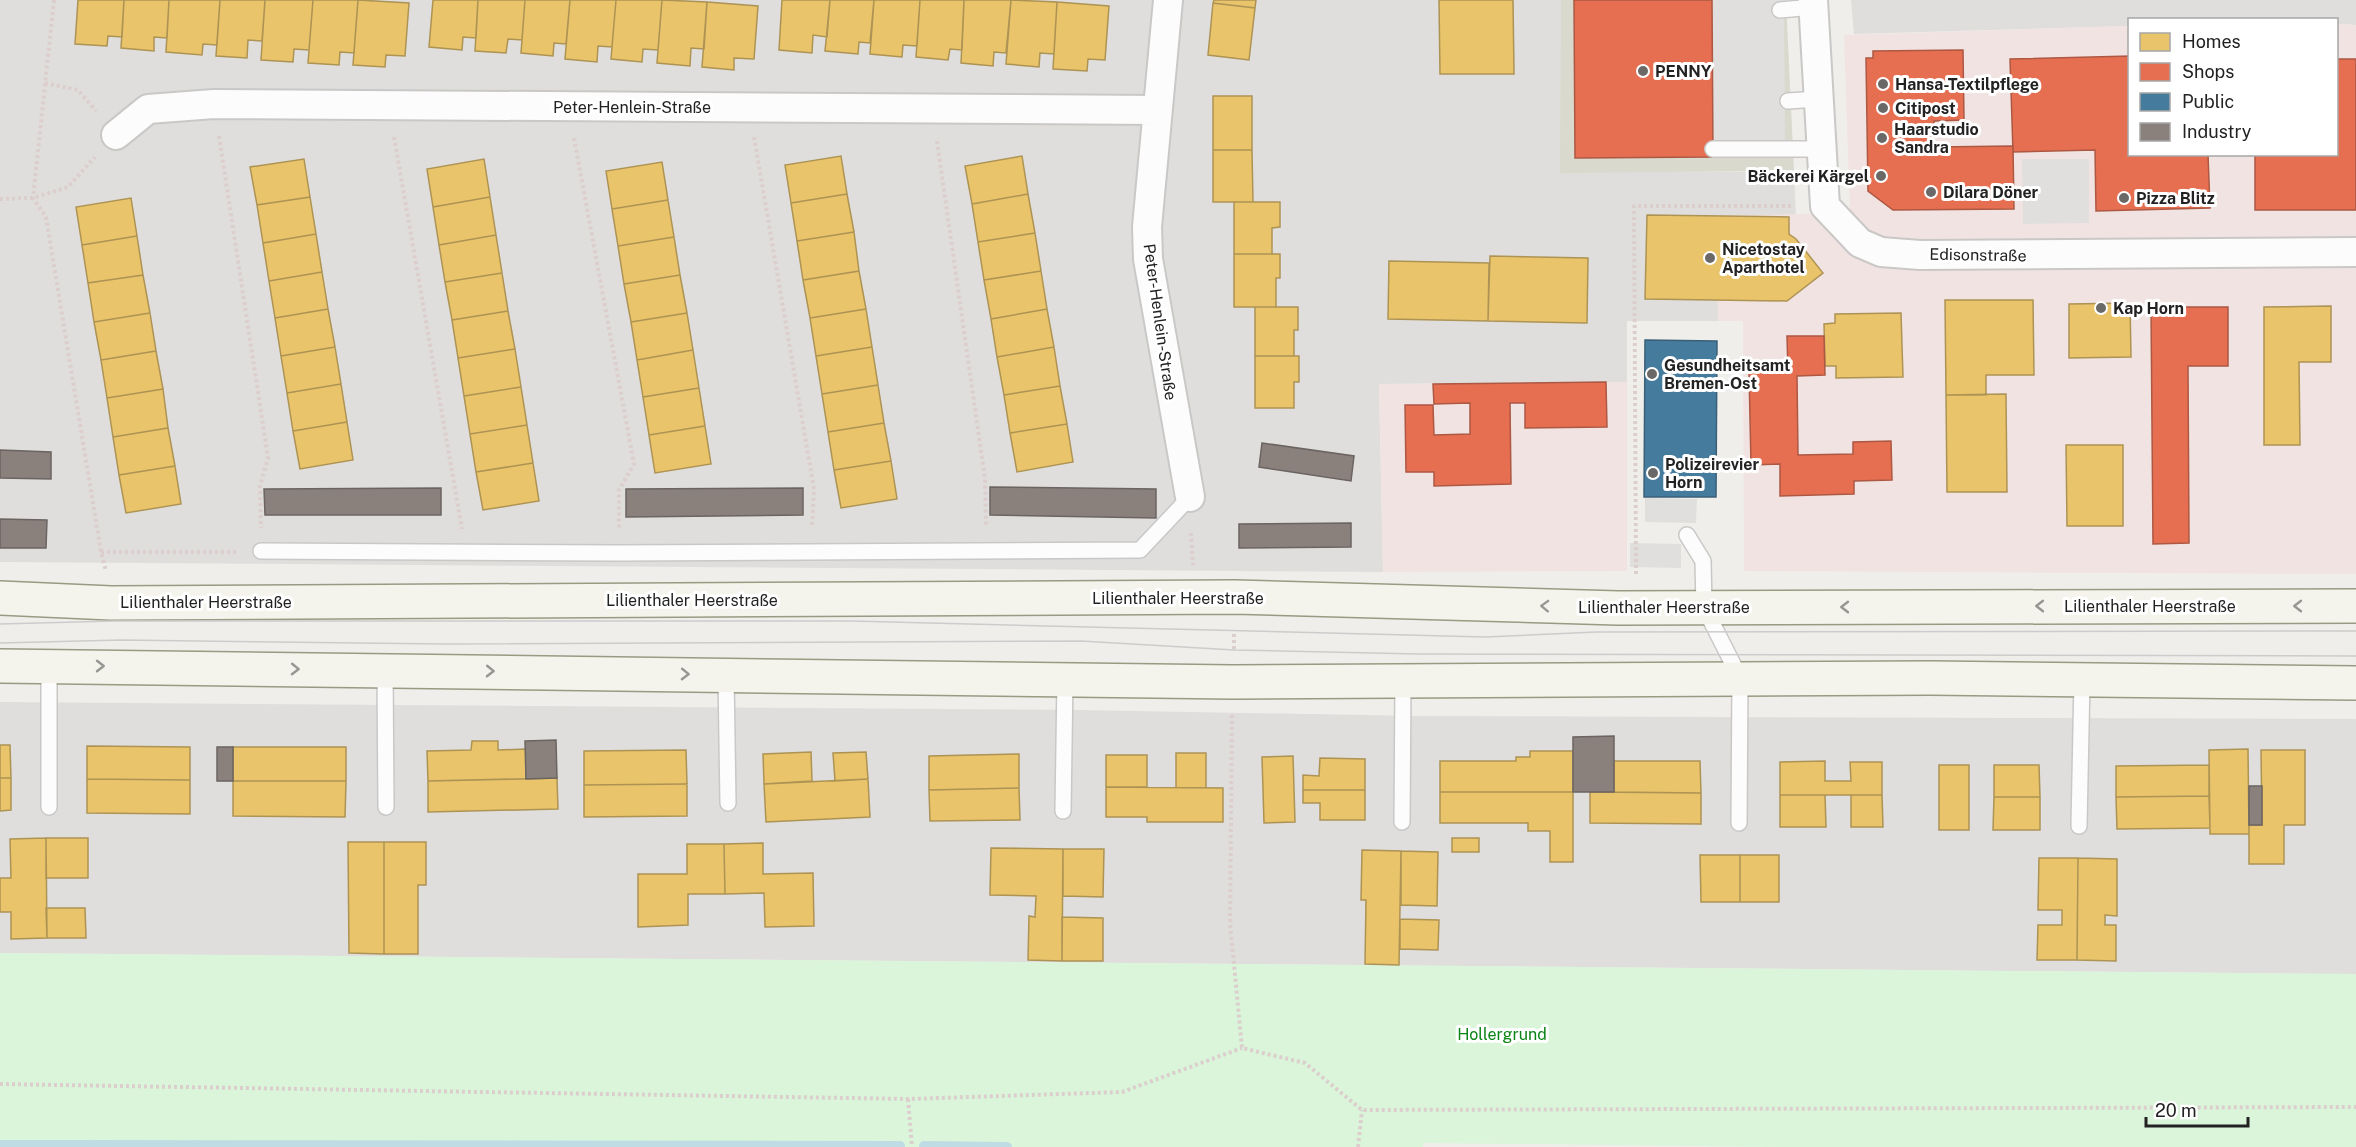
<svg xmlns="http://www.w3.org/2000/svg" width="2356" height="1147" viewBox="0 0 2356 1147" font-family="'Public Sans',sans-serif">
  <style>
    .residential { fill: #dfdedc }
    .commercial { fill: #f1e3e1 }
    .construction { fill: #d9d9cd }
    .park { fill: #daf5da }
    .parking { fill: #e0dfde }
    .homes { fill: #e9c46a; stroke: #ad9354; stroke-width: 1.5 }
    .shops { fill: #e76f51; stroke: #ac5843; stroke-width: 1.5 }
    .public { fill: #457b9d; stroke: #3a6078; stroke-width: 1.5 }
    .industry { fill: #8a817c; stroke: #6b6461; stroke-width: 1.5 }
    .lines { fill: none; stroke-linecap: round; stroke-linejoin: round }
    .stream { stroke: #bfdbe3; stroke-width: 10 }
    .service-casing { stroke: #c9c8c7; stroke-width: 18 }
    .minor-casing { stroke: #c9c8c7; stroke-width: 32 }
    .secondary-casing { stroke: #999a82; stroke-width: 36 }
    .path { stroke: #dccecd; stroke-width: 4; stroke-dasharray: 3 3; stroke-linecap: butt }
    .service { stroke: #fdfcfc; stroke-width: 15 }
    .minor { stroke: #fdfcfc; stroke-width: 28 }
    .secondary { stroke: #f4f4ed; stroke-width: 33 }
    .tram { stroke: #ccc; stroke-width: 1.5 }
    .oneway { stroke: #969692 }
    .poi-dot { fill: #6a6968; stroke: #fff; stroke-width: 2 }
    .labels { text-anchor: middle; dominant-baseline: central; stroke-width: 6; stroke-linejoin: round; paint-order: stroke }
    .poi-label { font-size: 16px; font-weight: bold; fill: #222; stroke: #fff; text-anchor: start }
    .street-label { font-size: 16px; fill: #222; stroke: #fff }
    .park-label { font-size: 16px; fill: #0c8416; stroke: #fff }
  </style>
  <rect width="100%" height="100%" fill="#f0eeeb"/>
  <path class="residential" d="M 0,0 L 1562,0 L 1561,172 L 1794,172 L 1796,216 L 1717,217 L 1718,321 L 1627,321 L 1627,382 L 1379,384 L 1383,572 L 0,562 Z
    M 1851,0 L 2356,0 L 2356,25 L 2337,24 L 2336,20 L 2130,20 L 2129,26 L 1854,34 Z
    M 0,702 L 1079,710 L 1419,716 L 2356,719 L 2356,974 L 0,953 Z"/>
  <path class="commercial" d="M 2337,24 L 2356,25 L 2356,574 L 1744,571 L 1743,321 L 1718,321 L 1717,216 L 1850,213 L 1844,35 L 2129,26 L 2130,154 L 2336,154 Z
    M 1627,382 L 1627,571 L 1383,572 L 1379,384 Z"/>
  <path class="construction" d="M 1561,0 L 1786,0 L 1794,171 L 1560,173 Z"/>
  <path class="park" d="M 0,953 L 2356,974 L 2356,1147 L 1786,1147 L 1424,1143 L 1423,1147 L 0,1147 Z"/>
  <path class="parking" d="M 1712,0 L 1784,0 L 1785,141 L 1713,141 Z
    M 2022,159 L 2089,159 L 2089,223 L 2023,224 Z
    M 1645,498 L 1697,499 L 1696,523 L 1645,522 Z
    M 1630,543 L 1681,544 L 1681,568 L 1630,567 Z"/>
  <path class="homes" d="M 78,0 L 124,0 L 122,37 L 108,36 L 107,46 L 75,44 Z
    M 124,0 L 169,0 L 167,38 L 154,37 L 154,51 L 121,48 Z
    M 169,0 L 220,0 L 217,45 L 203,44 L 202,55 L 166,52 Z
    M 220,0 L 265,0 L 262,41 L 248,40 L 247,58 L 216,56 Z
    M 265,0 L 313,0 L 309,50 L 294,49 L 293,62 L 261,60 Z
    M 313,0 L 358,0 L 354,53 L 340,52 L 339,65 L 308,63 Z
    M 358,0 L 409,3 L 405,56 L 386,55 L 385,67 L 353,65 Z
    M 433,0 L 478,0 L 476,38 L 463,37 L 462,50 L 429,47 Z
    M 478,0 L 525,0 L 522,40 L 508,39 L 506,53 L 475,51 Z
    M 525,0 L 570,0 L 566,44 L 554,43 L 553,56 L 521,53 Z
    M 570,0 L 616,0 L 612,47 L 598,46 L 597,62 L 565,59 Z
    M 616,0 L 662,0 L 658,50 L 643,49 L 642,62 L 611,59 Z
    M 662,0 L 707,2 L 704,49 L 691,48 L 690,66 L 657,63 Z
    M 782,0 L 830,0 L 827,37 L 813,35 L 812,53 L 779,50 Z
    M 830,0 L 874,0 L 870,43 L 859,42 L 858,54 L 825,51 Z
    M 874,0 L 920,0 L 917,46 L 903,45 L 902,57 L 870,54 Z
    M 920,0 L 964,0 L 962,50 L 950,49 L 948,60 L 916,57 Z
    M 964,0 L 1011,0 L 1006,53 L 994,52 L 993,66 L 961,63 Z
    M 1011,0 L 1057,2 L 1054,54 L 1040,53 L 1039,67 L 1006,64 Z
    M 1214,0 L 1256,0 L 1255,8 L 1213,3 Z
    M 1439,0 L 1513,0 L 1514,74 L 1440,74 Z
    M 707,2 L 758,6 L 754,59 L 734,58 L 734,70 L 702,67 Z
    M 1057,2 L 1109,6 L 1105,60 L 1088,59 L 1087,71 L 1053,69 Z
    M 1213,3 L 1255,8 L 1249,60 L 1208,55 Z
    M 1213,96 L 1252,96 L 1252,150 L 1213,150 Z
    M 1213,150 L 1252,150 L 1253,202 L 1213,202 Z
    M 841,156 L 847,194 L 791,203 L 785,165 Z
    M 1022,156 L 1028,194 L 972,204 L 965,166 Z
    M 304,159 L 310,197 L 257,205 L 250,167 Z
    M 484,159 L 490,197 L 433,207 L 427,169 Z
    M 662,162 L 668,200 L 612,209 L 606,171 Z
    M 847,194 L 854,232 L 797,241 L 791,203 Z
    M 1028,194 L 1035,233 L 978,242 L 972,204 Z
    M 310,197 L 316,234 L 263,243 L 257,205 Z
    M 490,197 L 496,235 L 439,245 L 433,207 Z
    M 131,198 L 137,236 L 82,245 L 76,207 Z
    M 668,200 L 674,237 L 618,246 L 612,209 Z
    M 1234,202 L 1280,202 L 1280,227 L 1272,228 L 1272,254 L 1234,254 Z
    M 1647,215 L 1789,217 L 1789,234 L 1796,239 L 1823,273 L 1787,301 L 1645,299 Z
    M 854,232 L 859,271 L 803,280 L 797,241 Z
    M 1035,233 L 1041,271 L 984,280 L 978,242 Z
    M 316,234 L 322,272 L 269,281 L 263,243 Z
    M 496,235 L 502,273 L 445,282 L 439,245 Z
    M 137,236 L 143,275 L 88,283 L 82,245 Z
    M 674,237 L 680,275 L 624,284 L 618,246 Z
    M 1234,254 L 1280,254 L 1280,278 L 1276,278 L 1276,307 L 1234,307 Z
    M 1490,256 L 1588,258 L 1587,323 L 1488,321 Z
    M 1389,261 L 1489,263 L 1488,321 L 1388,319 Z
    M 859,271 L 866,309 L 810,318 L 803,280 Z
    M 1041,271 L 1047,309 L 991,319 L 984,280 Z
    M 322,272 L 328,309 L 275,318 L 269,281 Z
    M 502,273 L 508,311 L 452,320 L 445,282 Z
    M 143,275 L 150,313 L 94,322 L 88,283 Z
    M 680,275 L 687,313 L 631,322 L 624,284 Z
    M 1945,300 L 2033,300 L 2034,375 L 1986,375 L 1986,395 L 1946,395 Z
    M 2130,303 L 2131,357 L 2069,358 L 2069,304 Z
    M 2331,306 L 2331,362 L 2299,362 L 2300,445 L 2264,445 L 2264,307 Z
    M 1255,307 L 1298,307 L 1298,330 L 1294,330 L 1294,356 L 1255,356 Z
    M 328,309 L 335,347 L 281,356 L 275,318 Z
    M 866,309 L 872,347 L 816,356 L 810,318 Z
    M 1047,309 L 1054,347 L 997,357 L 991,319 Z
    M 508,311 L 515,349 L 458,358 L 452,320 Z
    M 150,313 L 156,351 L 101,360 L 94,322 Z
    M 687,313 L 693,350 L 637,360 L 631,322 Z
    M 1901,313 L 1903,377 L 1836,378 L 1836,366 L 1825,366 L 1824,324 L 1835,323 L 1835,314 Z
    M 335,347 L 341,384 L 287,393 L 281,356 Z
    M 872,347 L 878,385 L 822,394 L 816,356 Z
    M 1054,347 L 1060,386 L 1004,395 L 997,357 Z
    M 515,349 L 521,387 L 464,396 L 458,358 Z
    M 693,350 L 699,388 L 643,397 L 637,360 Z
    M 156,351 L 163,389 L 107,398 L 101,360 Z
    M 1255,356 L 1299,356 L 1299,382 L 1294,382 L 1294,408 L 1255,408 Z
    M 341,384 L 347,422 L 293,431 L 287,393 Z
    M 878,385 L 884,423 L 828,432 L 822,394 Z
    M 1060,386 L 1067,424 L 1010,433 L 1004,395 Z
    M 521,387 L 527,425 L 470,434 L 464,396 Z
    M 699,388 L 705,426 L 649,435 L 643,397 Z
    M 163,389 L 168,428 L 113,437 L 107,398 Z
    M 2006,394 L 2007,492 L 1947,492 L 1946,395 Z
    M 347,422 L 353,460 L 300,469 L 293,431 Z
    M 884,423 L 891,461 L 834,470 L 828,432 Z
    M 1067,424 L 1073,462 L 1017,472 L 1010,433 Z
    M 527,425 L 533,463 L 476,472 L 470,434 Z
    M 705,426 L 711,464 L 655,473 L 649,435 Z
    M 168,428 L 175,466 L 119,475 L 113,437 Z
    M 2066,445 L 2123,445 L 2123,526 L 2067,526 Z
    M 891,461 L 897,499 L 841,508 L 834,470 Z
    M 533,463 L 539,501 L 483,510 L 476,472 Z
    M 175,466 L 181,504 L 126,513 L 119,475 Z
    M 472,741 L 498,741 L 498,750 L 526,749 L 526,779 L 428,781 L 427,751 L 471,750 Z
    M 0,745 L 10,745 L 11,778 L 0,778 Z
    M 87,746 L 190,747 L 190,780 L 87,779 Z
    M 233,747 L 346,747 L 346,781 L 233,781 Z
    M 2248,749 L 2249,834 L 2210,834 L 2209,750 Z
    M 686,750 L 687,784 L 584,785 L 584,751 Z
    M 2261,750 L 2305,750 L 2305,825 L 2284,825 L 2284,864 L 2249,864 L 2249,825 L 2262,825 Z
    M 1530,751 L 1573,751 L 1573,792 L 1440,792 L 1440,761 L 1516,761 L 1516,757 L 1530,757 Z
    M 811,752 L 812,781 L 764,784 L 763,754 Z
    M 866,752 L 868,779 L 835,781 L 833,753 Z
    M 1176,753 L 1206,753 L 1206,788 L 1176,788 Z
    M 1019,754 L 1019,788 L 929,790 L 929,756 Z
    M 1106,755 L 1147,755 L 1147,787 L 1106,787 Z
    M 1293,756 L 1295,822 L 1264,823 L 1262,757 Z
    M 1320,758 L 1365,759 L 1365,790 L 1303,790 L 1303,775 L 1319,776 Z
    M 1614,761 L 1700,761 L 1701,793 L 1614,792 Z
    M 1825,761 L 1825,781 L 1851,781 L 1850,762 L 1882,762 L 1882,795 L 1780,795 L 1780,762 Z
    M 1939,765 L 1969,765 L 1969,830 L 1939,830 Z
    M 1994,765 L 2039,765 L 2040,797 L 1994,797 Z
    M 2209,765 L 2209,796 L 2116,797 L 2116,766 Z
    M 0,778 L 11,778 L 11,810 L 0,811 Z
    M 557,778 L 558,809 L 428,812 L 428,781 Z
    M 87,779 L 190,780 L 190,814 L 87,813 Z
    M 868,779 L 870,817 L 766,822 L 764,784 Z
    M 233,781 L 346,781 L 345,817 L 233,816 Z
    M 687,784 L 687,816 L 584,817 L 584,785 Z
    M 1106,787 L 1223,788 L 1223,822 L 1147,822 L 1147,817 L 1106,817 Z
    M 1019,788 L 1020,820 L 930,821 L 929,790 Z
    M 1303,790 L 1365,790 L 1365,820 L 1320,820 L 1320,803 L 1303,803 Z
    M 1440,792 L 1573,792 L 1573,862 L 1550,862 L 1550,831 L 1528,831 L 1528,823 L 1440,823 Z
    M 1590,792 L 1701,793 L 1701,824 L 1590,823 Z
    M 1780,795 L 1825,795 L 1826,827 L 1780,827 Z
    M 1851,795 L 1882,795 L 1883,827 L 1851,827 Z
    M 2209,796 L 2210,828 L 2117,829 L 2116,797 Z
    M 1994,797 L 2040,797 L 2040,830 L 1993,830 Z
    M 46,838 L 88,838 L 88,878 L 46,878 Z
    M 46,838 L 47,938 L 11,939 L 11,912 L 0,912 L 0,878 L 11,878 L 10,839 Z
    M 1452,838 L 1479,838 L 1479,852 L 1452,852 Z
    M 348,842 L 384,842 L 384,954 L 349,953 Z
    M 384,842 L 426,842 L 426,885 L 418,885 L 418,954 L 384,954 Z
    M 763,843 L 763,874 L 813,873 L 814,926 L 765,927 L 764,893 L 725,894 L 724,844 Z
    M 687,844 L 724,844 L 725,894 L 688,894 L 688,925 L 638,927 L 638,874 L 687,874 Z
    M 991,848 L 1063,849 L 1062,961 L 1028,960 L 1029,916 L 1035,917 L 1036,896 L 990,895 Z
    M 1063,849 L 1104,849 L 1103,897 L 1063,896 Z
    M 1362,850 L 1401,851 L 1399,965 L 1365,964 L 1366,900 L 1361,900 Z
    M 1401,851 L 1438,852 L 1437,906 L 1401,905 Z
    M 1700,855 L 1740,855 L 1740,902 L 1701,902 Z
    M 1740,855 L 1779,855 L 1779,902 L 1740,902 Z
    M 2039,858 L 2078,858 L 2077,960 L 2037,960 L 2038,925 L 2062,925 L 2062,910 L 2038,910 Z
    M 2078,858 L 2117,859 L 2117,916 L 2105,915 L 2105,925 L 2116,925 L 2116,961 L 2077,960 Z
    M 46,908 L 85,908 L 86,938 L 47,938 Z
    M 1062,917 L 1103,918 L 1103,961 L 1062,961 Z
    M 1400,919 L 1439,920 L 1438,950 L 1400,949 Z"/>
  <path class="shops" d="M 1574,0 L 1712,0 L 1713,157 L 1575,158 Z
    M 1963,50 L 1964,120 L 1934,121 L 1934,147 L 2013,146 L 2014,209 L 1893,210 L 1868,191 L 1866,58 L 1873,58 L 1873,51 Z
    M 2130,56 L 2130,154 L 2208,154 L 2210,208 L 2096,211 L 2095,150 L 2013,152 L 2010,59 Z
    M 2336,59 L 2356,59 L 2356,210 L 2255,210 L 2255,154 L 2336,154 Z
    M 2151,307 L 2228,307 L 2228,366 L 2188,366 L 2189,543 L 2153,544 Z
    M 1787,336 L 1824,336 L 1825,375 L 1797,376 L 1798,455 L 1853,454 L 1853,442 L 1891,441 L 1892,480 L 1854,481 L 1854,494 L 1780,496 L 1780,464 L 1751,465 L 1749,372 L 1788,372 Z
    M 1606,382 L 1607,427 L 1525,428 L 1525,403 L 1510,403 L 1511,484 L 1434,486 L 1434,472 L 1406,472 L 1405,405 L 1433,405 L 1434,435 L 1470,434 L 1470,403 L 1434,404 L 1433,384 Z"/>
  <path class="public" d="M 1645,340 L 1717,341 L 1716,497 L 1644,497 Z"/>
  <path class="industry" d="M 1262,443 L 1354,456 L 1351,481 L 1259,467 Z
    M 0,450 L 51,452 L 51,479 L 0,478 Z
    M 990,487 L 1156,489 L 1156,518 L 990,515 Z
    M 441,488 L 441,515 L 265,515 L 264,489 Z
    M 803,488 L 803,515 L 626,517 L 626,489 Z
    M 0,519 L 47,520 L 46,548 L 0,548 Z
    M 1351,523 L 1351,547 L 1239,548 L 1239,524 Z
    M 1614,736 L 1614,792 L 1573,792 L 1573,737 Z
    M 556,740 L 557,778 L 526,779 L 525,741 Z
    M 217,747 L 233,747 L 233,781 L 217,781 Z
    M 2249,786 L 2262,786 L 2262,825 L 2249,825 Z"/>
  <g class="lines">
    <path class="stream" d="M 0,1145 L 900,1146
      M 924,1146 L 1007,1147"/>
    <defs>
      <path id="service" d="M 1780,10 L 1813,7
        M 1788,101 L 1818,99
        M 1713,149 L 1821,149
        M 1687,535 L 1703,561 L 1704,607 L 1740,678 L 1739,823
        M 261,551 L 618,553 L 1140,550 L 1190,497
        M 385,670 L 386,807
        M 726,675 L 728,803
        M 49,807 L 49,666
        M 1063,811 L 1065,679
        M 1402,822 L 1403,680
        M 2079,826 L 2082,680"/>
      <path id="minor" d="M 1168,0 L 1147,227 L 1148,259 L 1190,497
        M 1813,0 L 1825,206 L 1860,243 L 1881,252 L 1920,255 L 2356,252
        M 116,135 L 148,109 L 214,104 L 1157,110"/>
      <path id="secondary" d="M 0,598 L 111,603 L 1235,597 L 1618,608 L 2356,606
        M 0,666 L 1233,682 L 1930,678 L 2356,683"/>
    </defs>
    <use href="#service" class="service-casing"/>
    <use href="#minor" class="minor-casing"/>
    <use href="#secondary" class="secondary-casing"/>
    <path class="path" d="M 54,0 L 33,198 L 46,217 L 101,552 L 106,571
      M 45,83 L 78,90 L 96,111
      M 219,136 L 268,458 L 260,486 L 261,528
      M 394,137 L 462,529
      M 754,137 L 814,489 L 812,527
      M 574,138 L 634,464 L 619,490 L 619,529
      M 937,141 L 985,479 L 986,526
      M 0,199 L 33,198 L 68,187 L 95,157
      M 1191,533 L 1193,565
      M 101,552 L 238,552
      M 1636,574 L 1634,206 L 1793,206
      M 1234,649 L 1234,630
      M 1232,715 L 1230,923 L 1242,1048 L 1305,1063 L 1362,1110 L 2356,1107
      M 0,1084 L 908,1099 L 1122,1092 L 1242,1048
      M 908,1099 L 912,1147
      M 1358,1147 L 1362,1110"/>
    <use href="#service" class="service"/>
    <use href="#minor" class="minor"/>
    <use href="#secondary" class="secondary"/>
    <path class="tram" d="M 0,624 L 114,621 L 851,621 L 1485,637 L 1596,632 L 2356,631
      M 0,643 L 121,640 L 443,644 L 1081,641 L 1234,650 L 1419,654 L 2356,656"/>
  </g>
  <defs><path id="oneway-chevron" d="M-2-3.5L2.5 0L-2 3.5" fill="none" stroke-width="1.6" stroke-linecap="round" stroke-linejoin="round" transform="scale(1.5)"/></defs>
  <g class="oneway">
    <use href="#oneway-chevron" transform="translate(1545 606) rotate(-178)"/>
    <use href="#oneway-chevron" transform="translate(2040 606) rotate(180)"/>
    <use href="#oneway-chevron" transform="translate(2298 606) rotate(180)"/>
    <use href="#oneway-chevron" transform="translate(1845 607) rotate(180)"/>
    <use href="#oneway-chevron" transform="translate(100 666)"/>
    <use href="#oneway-chevron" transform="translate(295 669) rotate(1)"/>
    <use href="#oneway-chevron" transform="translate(490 671) rotate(1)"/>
    <use href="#oneway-chevron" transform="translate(685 674) rotate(1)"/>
  </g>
  <g class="poi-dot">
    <circle cx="1643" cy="71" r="6"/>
    <circle cx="1883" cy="84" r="6"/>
    <circle cx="1883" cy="108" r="6"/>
    <circle cx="1882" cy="138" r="6"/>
    <circle cx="1881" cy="176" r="6"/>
    <circle cx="1931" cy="192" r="6"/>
    <circle cx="2124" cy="198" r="6"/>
    <circle cx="1710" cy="258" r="6"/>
    <circle cx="2101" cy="308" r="6"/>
    <circle cx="1652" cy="374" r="6"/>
    <circle cx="1653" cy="473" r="6"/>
  </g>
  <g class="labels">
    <g class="poi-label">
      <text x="1655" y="71">PENNY</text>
      <text x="1895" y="84">Hansa-Textilpflege</text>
      <text x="1895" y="108">Citipost</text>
      <text x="1894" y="129">Haarstudio<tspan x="1894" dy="18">Sandra</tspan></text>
      <text x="1869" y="176" text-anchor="end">Bäckerei Kärgel</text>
      <text x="1943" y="192">Dilara Döner</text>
      <text x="2136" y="198">Pizza Blitz</text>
      <text x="1722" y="249">Nicetostay<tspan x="1722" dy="18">Aparthotel</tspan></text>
      <text x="2113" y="308">Kap Horn</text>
      <text x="1664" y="365">Gesundheitsamt<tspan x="1664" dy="18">Bremen-Ost</tspan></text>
      <text x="1665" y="464">Polizeirevier<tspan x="1665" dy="18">Horn</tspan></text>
    </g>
    <g class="street-label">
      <text x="632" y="107">Peter-Henlein-Straße</text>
      <text transform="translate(1978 255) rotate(1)">Edisonstraße</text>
      <text transform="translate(1160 322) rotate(82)">Peter-Henlein-Straße</text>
      <text x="1178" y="598">Lilienthaler Heerstraße</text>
      <text x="692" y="600">Lilienthaler Heerstraße</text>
      <text x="206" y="602">Lilienthaler Heerstraße</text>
      <text x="2150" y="606">Lilienthaler Heerstraße</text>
      <text x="1664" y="607">Lilienthaler Heerstraße</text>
    </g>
    <g class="park-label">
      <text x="1502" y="1034">Hollergrund</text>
    </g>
  </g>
  <rect x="2128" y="18" width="210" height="138" fill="#ffffff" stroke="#a7a7a7" stroke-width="1.5"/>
  <rect x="2140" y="33" width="30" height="18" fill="#e9c46a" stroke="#a7a7a7" stroke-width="1.5"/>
  <text x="2182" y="48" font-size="18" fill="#222222">Homes</text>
  <rect x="2140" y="63" width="30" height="18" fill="#e76f51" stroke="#a7a7a7" stroke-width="1.5"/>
  <text x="2182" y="78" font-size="18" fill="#222222">Shops</text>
  <rect x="2140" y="93" width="30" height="18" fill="#457b9d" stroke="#a7a7a7" stroke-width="1.5"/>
  <text x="2182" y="108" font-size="18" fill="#222222">Public</text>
  <rect x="2140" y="123" width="30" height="18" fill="#8a817c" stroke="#a7a7a7" stroke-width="1.5"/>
  <text x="2182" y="138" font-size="18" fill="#222222">Industry</text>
  <path d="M2146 1117v9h102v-9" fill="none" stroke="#222222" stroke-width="3"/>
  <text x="2155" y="1117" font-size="18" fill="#222222" stroke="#ffffff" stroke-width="4.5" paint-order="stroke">20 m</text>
</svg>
